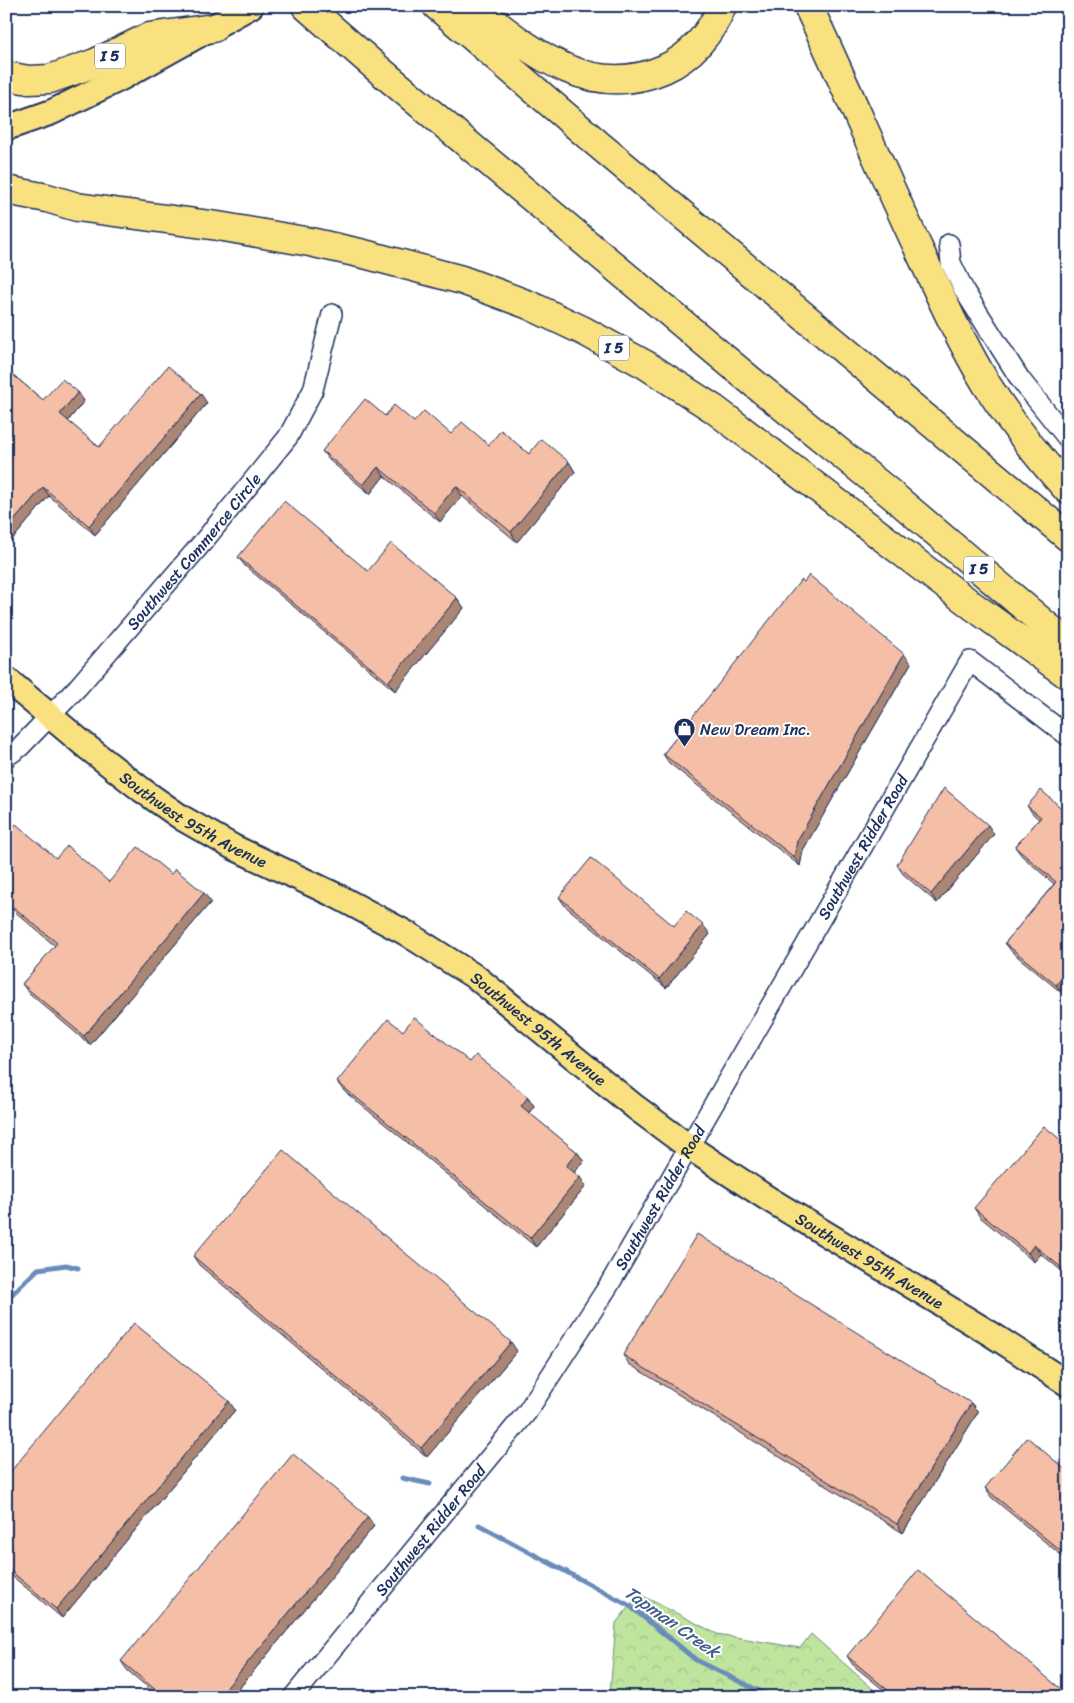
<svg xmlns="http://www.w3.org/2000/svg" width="1074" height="1703" viewBox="0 0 1074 1703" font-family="Sriracha,sans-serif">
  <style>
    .forest { fill: url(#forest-crowns); stroke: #6c8a7e }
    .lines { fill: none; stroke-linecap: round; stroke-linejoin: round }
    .stream { stroke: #698cba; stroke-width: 5 }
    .minor-casing { stroke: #1b2f5e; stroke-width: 22 }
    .major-casing { stroke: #1b2f5e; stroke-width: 28 }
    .highway-casing { stroke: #1b2f5e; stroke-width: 31 }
    .minor { stroke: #fff; stroke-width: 19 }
    .major { stroke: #fae180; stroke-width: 24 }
    .highway { stroke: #fae180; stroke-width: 28 }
    .wall { fill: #d2a48f; stroke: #1b2f5e }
    .shaded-wall { fill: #ab8674; stroke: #1b2f5e }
    .building { fill: #f4bfa6; stroke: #1b2f5e }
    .labels { text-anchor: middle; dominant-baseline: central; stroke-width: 4; stroke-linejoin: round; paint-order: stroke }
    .shield { fill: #fff; stroke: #5f6d8e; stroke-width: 1 }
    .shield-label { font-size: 15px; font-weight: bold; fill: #1b2f5e }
    .street-label { font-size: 16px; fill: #1b2f5e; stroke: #fff }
    .poi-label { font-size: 16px; fill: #1b2f5e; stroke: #fff; text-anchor: start }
    .water-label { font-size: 18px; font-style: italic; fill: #425e8c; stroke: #fff }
  </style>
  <defs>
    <pattern id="forest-crowns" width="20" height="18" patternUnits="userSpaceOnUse" patternTransform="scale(1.25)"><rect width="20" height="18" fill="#bee49e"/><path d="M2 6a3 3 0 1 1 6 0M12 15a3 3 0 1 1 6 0" fill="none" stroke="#a3c48a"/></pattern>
  </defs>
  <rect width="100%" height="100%" fill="#fff"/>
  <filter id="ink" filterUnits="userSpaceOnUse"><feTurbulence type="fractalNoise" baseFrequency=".02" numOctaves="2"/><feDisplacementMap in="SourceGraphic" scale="10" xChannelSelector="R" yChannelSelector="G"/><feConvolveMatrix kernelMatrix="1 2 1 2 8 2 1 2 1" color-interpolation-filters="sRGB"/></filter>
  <g filter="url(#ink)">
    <path class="forest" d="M 639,1594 L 717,1634 L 800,1648 L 811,1634 L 882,1697 L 614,1697 L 610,1693 L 616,1623 Z"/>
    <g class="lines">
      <path class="stream" d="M 6,1300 L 38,1269 L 66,1265 L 78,1268
        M 402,1478 L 430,1484
        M 479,1525 L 630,1606 L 696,1660 L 771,1697"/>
      <defs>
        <g id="minor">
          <path d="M 949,244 L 951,263 L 965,292 L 1020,379 L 1068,439"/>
          <path id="s1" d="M 6,757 L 20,747 L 78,687 L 203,542 L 288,437 L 313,390 L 332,314"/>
          <path id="s2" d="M 293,1697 L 527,1412 L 609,1285 L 970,661 L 1068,736"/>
        </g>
        <g id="major">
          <path d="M 6,128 L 52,112 L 121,78 L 251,6"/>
          <path id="s3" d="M 6,679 L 87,747 L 142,790 L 182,818 L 233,847 L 337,896 L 406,933 L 477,978 L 635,1107 L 689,1147 L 767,1198 L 991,1334 L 1068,1384"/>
        </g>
        <path id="highway" d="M 306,6 L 377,68 L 750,380 L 891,494 L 1068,644
          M 437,6 L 599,145 L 1068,537
          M 473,6 C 530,50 589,102 664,69 C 691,57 711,33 722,6
          M 808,6 C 847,88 882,172 921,254 C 941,298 962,344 987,385 C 1011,423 1038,457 1068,490
          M 6,76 L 29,80 L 50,79 L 95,63 L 149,37 L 213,28
          M 6,190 L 47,198 L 77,207 L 218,226 L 310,242 L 364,254 L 462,280 L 529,305 L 584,331 L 646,365 L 714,409 L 973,606 L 1068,675"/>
      </defs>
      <use href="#minor" class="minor-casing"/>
      <use href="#major" class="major-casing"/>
      <use href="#highway" class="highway-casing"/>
      <use href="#minor" class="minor"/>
      <use href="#major" class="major"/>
      <use href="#highway" class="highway"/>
    </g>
    <path class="wall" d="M 1068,324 L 1068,343 L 1061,333 Z
      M 6,369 L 43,400 L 78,392 L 84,401 L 68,421 L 99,447 L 207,403 L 95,535 L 49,496 L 6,547 Z
      M 385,416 L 414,422 L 451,434 L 489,445 L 569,462 L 575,472 L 517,542 L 462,496 L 440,522 L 384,476 L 370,494 L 329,460 L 322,451 Z
      M 238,557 L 457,598 L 464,608 L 395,691 L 245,566 Z
      M 804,582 L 911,663 L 803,850 L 800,866 L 669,763 L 663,754 Z
      M 1027,806 L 1068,814 L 1068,988 L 1063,994 L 1012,952 L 1005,943 L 1054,884 L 1022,856 L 1015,847 L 1039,819 L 1034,815 Z
      M 994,834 L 937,903 L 903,874 L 897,865 Z
      M 6,835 L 56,858 L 109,882 L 171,874 L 211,902 L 90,1045 L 29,993 L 22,984 L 55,946 L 6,904 Z
      M 559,897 L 674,926 L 710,934 L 666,988 L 565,906 Z
      M 403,1031 L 470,1062 L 528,1097 L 534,1106 L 529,1113 L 577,1152 L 584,1161 L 574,1173 L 586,1186 L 536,1247 L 344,1091 L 337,1082 Z
      M 1068,1146 L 1068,1276 L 1041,1254 L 1034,1262 L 980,1217 L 974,1208 Z
      M 193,1256 L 517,1351 L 427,1457 L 199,1265 Z
      M 623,1355 L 971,1403 L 978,1412 L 903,1533 L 629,1364 Z
      M 235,1410 L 62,1618 L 6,1571 L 6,1477 Z
      M 1068,1472 L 1068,1561 L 991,1497 L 985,1488 Z
      M 374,1526 L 232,1697 L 159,1697 L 127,1670 L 121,1661 Z
      M 847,1656 L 1068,1697 L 892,1697 L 853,1665 Z"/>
    <path class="shaded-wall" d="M 949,6 L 956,6 L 952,11 Z
      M 78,392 L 84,401 L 66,423 L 60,414 Z
      M 201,394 L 207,403 L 95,535 L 89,526 Z
      M 569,462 L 575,472 L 517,542 L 511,532 Z
      M 378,467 L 384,476 L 370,494 L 363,485 Z
      M 456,486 L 462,496 L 440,522 L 434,513 Z
      M 43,487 L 49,496 L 6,547 L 6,530 Z
      M 457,598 L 464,608 L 395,691 L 388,682 Z
      M 904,654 L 911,663 L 803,850 L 800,866 L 794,857 L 797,841 Z
      M 988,825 L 994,834 L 937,903 L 931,894 Z
      M 204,893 L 211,902 L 90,1045 L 84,1036 Z
      M 703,925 L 710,934 L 666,988 L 659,979 Z
      M 1068,971 L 1068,988 L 1063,994 L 1056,985 Z
      M 6,1079 L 11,1086 L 6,1092 Z
      M 528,1097 L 534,1106 L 527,1115 L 521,1106 Z
      M 577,1152 L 584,1161 L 572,1175 L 566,1166 Z
      M 580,1177 L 586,1186 L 536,1247 L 530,1238 Z
      M 1034,1245 L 1041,1254 L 1034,1262 L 1028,1253 Z
      M 511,1342 L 517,1351 L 427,1457 L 421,1448 Z
      M 229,1401 L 235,1410 L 62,1618 L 56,1609 Z
      M 971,1403 L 978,1412 L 903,1533 L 897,1524 Z
      M 368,1517 L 374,1526 L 232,1697 L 219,1697 Z"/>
    <path class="building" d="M 1068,274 L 1068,284 L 1063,280 Z
      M 1068,300 L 1068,309 L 1063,305 Z
      M 1068,324 L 1068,339 L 1061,333 Z
      M 168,366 L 201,394 L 89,526 L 43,487 L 6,530 L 6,369 L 43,400 L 62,379 L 78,392 L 60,414 L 99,447 Z
      M 365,399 L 385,416 L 394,405 L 414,422 L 424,411 L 451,434 L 462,422 L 489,445 L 501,430 L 529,454 L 541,439 L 569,462 L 511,532 L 456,486 L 434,513 L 378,467 L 363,485 L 322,451 Z
      M 284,501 L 368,571 L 391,543 L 457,598 L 388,682 L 238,557 Z
      M 809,575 L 904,654 L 797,841 L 794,857 L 663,754 L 801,580 L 804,582 Z
      M 944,788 L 988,825 L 931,894 L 897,865 Z
      M 1041,790 L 1068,814 L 1068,971 L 1056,985 L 1005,943 L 1056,882 L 1015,847 L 1041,817 L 1027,806 Z
      M 16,824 L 56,858 L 67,846 L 109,882 L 138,847 L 171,874 L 175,869 L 204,893 L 84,1036 L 22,984 L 57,943 L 6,901 L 6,835 Z
      M 591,858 L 674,926 L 686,911 L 703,925 L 659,979 L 559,897 Z
      M 414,1017 L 470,1062 L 476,1055 L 528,1097 L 521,1106 L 577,1152 L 566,1166 L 580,1177 L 530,1238 L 337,1082 L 388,1019 L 403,1031 Z
      M 1044,1126 L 1068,1146 L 1068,1273 L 1034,1245 L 1028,1253 L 974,1208 Z
      M 283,1150 L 511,1342 L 421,1448 L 193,1256 Z
      M 697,1234 L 971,1403 L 897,1524 L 623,1355 Z
      M 134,1323 L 229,1401 L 56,1609 L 6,1567 L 6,1477 Z
      M 1027,1437 L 1068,1472 L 1068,1557 L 985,1488 Z
      M 293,1454 L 368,1517 L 219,1697 L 164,1697 L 121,1661 Z
      M 918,1570 L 1068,1695 L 1068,1697 L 896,1697 L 847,1656 Z"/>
  </g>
  <defs>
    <symbol id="shop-pin" viewBox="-11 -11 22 30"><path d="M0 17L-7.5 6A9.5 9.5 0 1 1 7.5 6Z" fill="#1b2f5e" stroke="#fff"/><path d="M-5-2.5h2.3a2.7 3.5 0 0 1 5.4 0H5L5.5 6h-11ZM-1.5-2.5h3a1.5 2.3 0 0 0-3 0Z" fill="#fff"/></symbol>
  </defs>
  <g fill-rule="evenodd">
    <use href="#shop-pin" x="672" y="716" width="25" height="34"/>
  </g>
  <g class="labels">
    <g class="shield">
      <rect x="95" y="43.5" width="30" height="25" rx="4"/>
      <rect x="599" y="335.5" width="30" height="25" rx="4"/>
      <rect x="964" y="556.5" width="30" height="25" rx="4"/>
    </g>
    <g class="shield-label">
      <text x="110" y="56">I 5</text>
      <text x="614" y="348">I 5</text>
      <text x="979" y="569">I 5</text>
    </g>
    <g class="street-label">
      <text stroke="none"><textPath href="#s1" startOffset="279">Southwest Commerce Circle</textPath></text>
      <text stroke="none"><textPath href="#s3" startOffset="235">Southwest 95th Avenue</textPath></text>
      <text stroke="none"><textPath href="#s2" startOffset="1026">Southwest Ridder Road</textPath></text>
      <text stroke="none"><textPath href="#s3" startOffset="640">Southwest 95th Avenue</textPath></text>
      <text stroke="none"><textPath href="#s2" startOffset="621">Southwest Ridder Road</textPath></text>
      <text stroke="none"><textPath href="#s3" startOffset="1045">Southwest 95th Avenue</textPath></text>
      <text stroke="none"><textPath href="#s2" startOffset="216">Southwest Ridder Road</textPath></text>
    </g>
    <g class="poi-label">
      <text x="700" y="729">New Dream Inc.</text>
    </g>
    <g class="water-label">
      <text transform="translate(672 1622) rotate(35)">Tapman Creek</text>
    </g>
  </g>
  <rect width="1074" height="1703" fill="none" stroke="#fff" stroke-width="25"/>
  <rect x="12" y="12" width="1049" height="1678" fill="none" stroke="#1b2f5e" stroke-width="2" filter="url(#ink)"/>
</svg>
